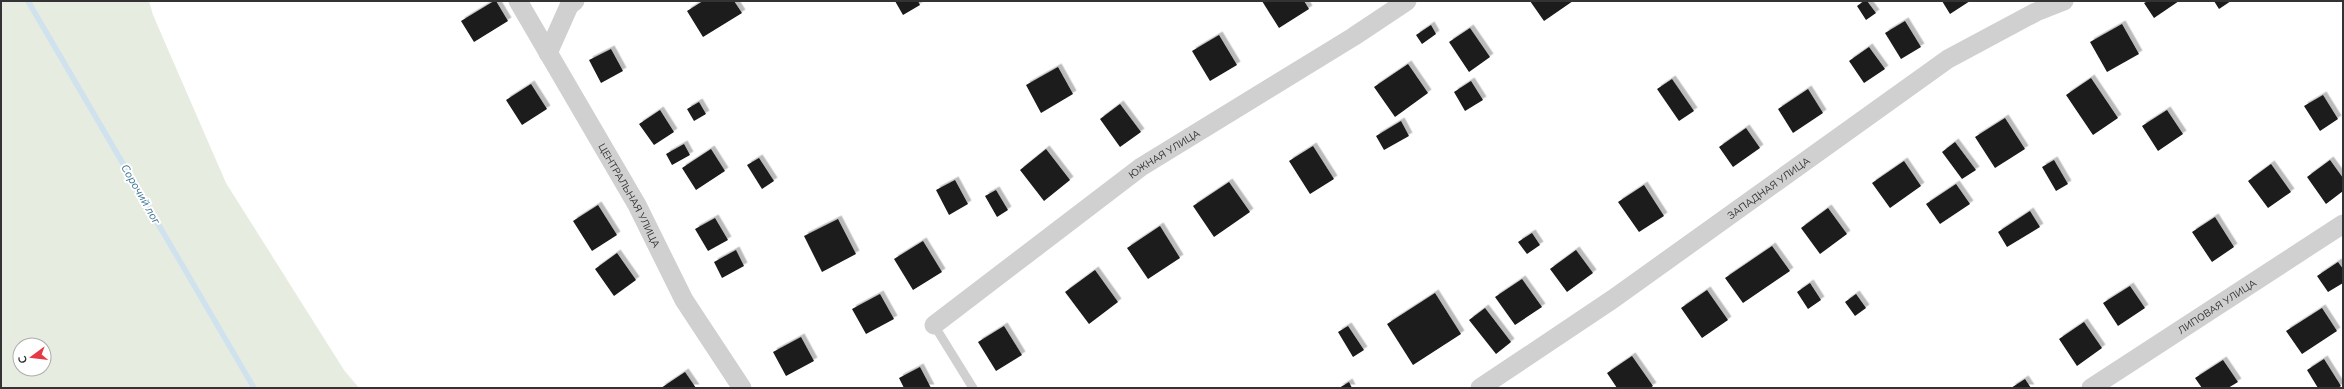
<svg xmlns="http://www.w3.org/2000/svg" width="2344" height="389" viewBox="0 0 2344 389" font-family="Mulish,sans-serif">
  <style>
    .green { fill: #e6ecdf; fill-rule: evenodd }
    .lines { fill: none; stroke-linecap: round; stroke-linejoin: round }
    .stream { stroke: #cfe2ee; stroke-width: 5.5 }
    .building { fill: #1a1a1a; filter: url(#shadow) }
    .service { stroke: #d0d0d0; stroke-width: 9 }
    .minor { stroke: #d0d0d0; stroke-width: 19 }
    .labels { text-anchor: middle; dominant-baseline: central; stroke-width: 4; stroke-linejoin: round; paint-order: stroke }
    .street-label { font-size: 10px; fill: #333; stroke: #fff }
    .water-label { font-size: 11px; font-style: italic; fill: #3f7597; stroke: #fff }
  </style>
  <defs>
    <filter id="shadow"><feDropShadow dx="3.5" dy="-3.5" stdDeviation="0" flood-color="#0004"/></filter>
  </defs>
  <rect width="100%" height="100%" fill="#fff"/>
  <path class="green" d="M 1,1 L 149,1 L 153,15 L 226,183 L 344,370 L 359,388 L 1,388 ZM 20,345 L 44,345 L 44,369 L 20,369 Z"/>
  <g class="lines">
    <path class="stream" d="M 28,1 L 254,388"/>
  </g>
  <path class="building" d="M 494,1 L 496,1 L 508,21 L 474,42 L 461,21 Z
    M 703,1 L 734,1 L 742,13 L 703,37 L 687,11 Z
    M 895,1 L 918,1 L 920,5 L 903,15 Z
    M 1262,1 L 1304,1 L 1309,9 L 1279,28 Z
    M 1530,1 L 1573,1 L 1544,21 Z
    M 1864,1 L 1867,1 L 1876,13 L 1866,20 L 1857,6 Z
    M 1942,1 L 1970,1 L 1950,14 Z
    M 2148,1 L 2179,1 L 2154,18 L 2144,3 Z
    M 2214,1 L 2231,1 L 2219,9 Z
    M 1905,21 L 1921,47 L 1901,59 L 1885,33 Z
    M 2122,24 L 2139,54 L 2107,72 L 2090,42 Z
    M 1431,25 L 1436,34 L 1422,44 L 1416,35 Z
    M 1470,28 L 1490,57 L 1469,72 L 1449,42 Z
    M 1219,35 L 1237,65 L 1210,81 L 1192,51 Z
    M 1869,47 L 1885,69 L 1864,83 L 1849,61 Z
    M 611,49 L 623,71 L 601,83 L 589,60 Z
    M 1408,64 L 1428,93 L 1395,117 L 1374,87 Z
    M 1058,67 L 1073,94 L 1041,113 L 1026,85 Z
    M 2091,78 L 2118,118 L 2093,135 L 2066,95 Z
    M 1672,79 L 1694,111 L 1679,121 L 1657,89 Z
    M 1471,81 L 1483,100 L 1465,111 L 1454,92 Z
    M 531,84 L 547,109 L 522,125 L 506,100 Z
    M 1808,89 L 1823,113 L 1793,133 L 1778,109 Z
    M 2323,95 L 2338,119 L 2320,131 L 2304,106 Z
    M 699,102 L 706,114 L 694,121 L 687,109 Z
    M 1120,104 L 1141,132 L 1120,147 L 1100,119 Z
    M 660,110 L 674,132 L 654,145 L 639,124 Z
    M 2167,110 L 2183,134 L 2158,151 L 2142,126 Z
    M 2005,118 L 2025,149 L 1995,168 L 1975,137 Z
    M 1401,121 L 1409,136 L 1384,150 L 1376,136 Z
    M 1746,128 L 1760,148 L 1733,167 L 1719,147 Z
    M 1955,142 L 1976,170 L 1962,179 L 1942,152 Z
    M 684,144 L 690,155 L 672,165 L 666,154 Z
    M 1313,146 L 1334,179 L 1310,194 L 1289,161 Z
    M 711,149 L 725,171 L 696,190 L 682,168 Z
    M 1046,149 L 1070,180 L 1044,201 L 1020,170 Z
    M 759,158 L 774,181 L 762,189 L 747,165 Z
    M 2054,160 L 2068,184 L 2056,191 L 2042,167 Z
    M 2330,160 L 2343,178 L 2343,191 L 2326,204 L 2307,177 Z
    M 1904,161 L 1921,186 L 1890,208 L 1872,183 Z
    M 2271,164 L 2291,192 L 2268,208 L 2248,181 Z
    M 955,180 L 968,204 L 949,215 L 936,190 Z
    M 1229,182 L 1250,212 L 1214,237 L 1193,206 Z
    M 1956,184 L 1970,204 L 1940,224 L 1926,204 Z
    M 1644,185 L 1664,216 L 1639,232 L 1618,202 Z
    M 996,190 L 1008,210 L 997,217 L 985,196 Z
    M 598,205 L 617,235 L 592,251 L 573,221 Z
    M 1828,208 L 1847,234 L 1820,254 L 1801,228 Z
    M 2030,211 L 2040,227 L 2007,247 L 1998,232 Z
    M 2215,217 L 2234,247 L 2212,262 L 2192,232 Z
    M 715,218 L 728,240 L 708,251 L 695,229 Z
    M 838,219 L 856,254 L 822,272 L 804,236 Z
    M 1160,226 L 1180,258 L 1148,279 L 1127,248 Z
    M 1532,233 L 1540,245 L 1527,254 L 1518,242 Z
    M 923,241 L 942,272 L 913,290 L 894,259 Z
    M 1772,246 L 1790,271 L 1743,303 L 1725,278 Z
    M 736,250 L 744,266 L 722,278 L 714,262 Z
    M 1576,250 L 1593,273 L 1567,292 L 1550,269 Z
    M 617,253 L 636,280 L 614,296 L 595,269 Z
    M 2338,262 L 2343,269 L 2343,283 L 2328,292 L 2317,276 Z
    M 1095,270 L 1118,302 L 1089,324 L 1065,292 Z
    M 1522,279 L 1542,307 L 1515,325 L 1495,297 Z
    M 1810,283 L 1821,300 L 1808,309 L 1797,292 Z
    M 2130,286 L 2145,308 L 2118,326 L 2103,303 Z
    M 1707,290 L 1728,320 L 1702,338 L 1681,308 Z
    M 1435,293 L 1461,334 L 1413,365 L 1387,324 Z
    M 880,294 L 894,319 L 866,334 L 852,309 Z
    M 1856,294 L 1866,308 L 1855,316 L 1845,302 Z
    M 1485,308 L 1511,342 L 1496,354 L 1469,320 Z
    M 2322,308 L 2337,331 L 2302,354 L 2286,331 Z
    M 2084,322 L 2102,348 L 2077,366 L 2059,339 Z
    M 1004,326 L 1022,355 L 996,371 L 978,342 Z
    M 1348,326 L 1364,350 L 1353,357 L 1338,332 Z
    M 801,337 L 814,361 L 786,376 L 773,352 Z
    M 1632,356 L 1653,386 L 1650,388 L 1617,388 L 1607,373 Z
    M 2324,359 L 2341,386 L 2338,388 L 2318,388 L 2307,370 Z
    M 2223,360 L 2238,382 L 2228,388 L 2202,388 L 2195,378 Z
    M 920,367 L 931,388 L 904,388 L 899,378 Z
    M 685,372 L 696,388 L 661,388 Z
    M 2025,379 L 2031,388 L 2011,388 Z
    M 1349,382 L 1352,388 L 1339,388 Z"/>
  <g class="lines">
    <path class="service" d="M 934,325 L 973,388"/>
    <g class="minor">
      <path id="s1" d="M 518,1 L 637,205 L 684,300 L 742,388"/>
      <path d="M 548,53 L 569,6 L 575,1"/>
      <path id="s2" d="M 934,325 L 1141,167 L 1353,37 L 1407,1"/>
      <path id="s3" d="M 1480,388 L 1613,299 L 1948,59 L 2036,12 L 2064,1"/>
      <path id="s4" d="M 2091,388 L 2343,224"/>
    </g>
  </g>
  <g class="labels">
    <g class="street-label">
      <text stroke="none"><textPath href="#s2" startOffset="287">ЮЖНАЯ УЛИЦА</textPath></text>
      <text stroke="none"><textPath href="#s3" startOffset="351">ЗАПАДНАЯ УЛИЦА</textPath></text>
      <text stroke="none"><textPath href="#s1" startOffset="224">ЦЕНТРАЛЬНАЯ УЛИЦА</textPath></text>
      <text stroke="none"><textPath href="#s4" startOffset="150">ЛИПОВАЯ УЛИЦА</textPath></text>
    </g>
    <g class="water-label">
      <text transform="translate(141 194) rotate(60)">Сорочий лог</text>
    </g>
  </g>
  <rect width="2344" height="389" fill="none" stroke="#333333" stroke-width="4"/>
  <g transform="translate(32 357) rotate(255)"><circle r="19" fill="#ffffff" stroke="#adadad"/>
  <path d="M0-3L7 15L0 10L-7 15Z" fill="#e63946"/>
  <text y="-6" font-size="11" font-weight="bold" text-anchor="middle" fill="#333333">С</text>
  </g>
</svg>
